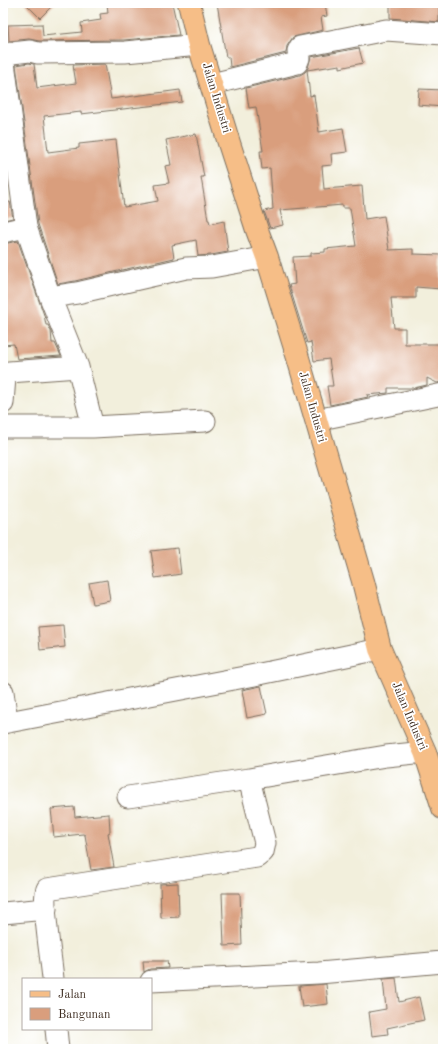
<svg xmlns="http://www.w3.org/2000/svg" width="446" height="1052" viewBox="0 0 446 1052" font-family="'Old Standard TT',serif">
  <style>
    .building { fill: #d99e7d }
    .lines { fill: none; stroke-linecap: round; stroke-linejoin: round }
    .minor-casing { stroke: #7b6f60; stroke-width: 23 }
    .major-casing { stroke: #7b6f60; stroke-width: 24 }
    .minor { stroke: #fff; stroke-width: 21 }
    .major { stroke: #f6be87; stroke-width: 22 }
    .labels { text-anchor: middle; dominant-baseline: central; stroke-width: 3.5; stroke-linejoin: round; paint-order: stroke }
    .street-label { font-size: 12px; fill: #3b2a1e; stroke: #fff }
  </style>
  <rect width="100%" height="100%" fill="#fff"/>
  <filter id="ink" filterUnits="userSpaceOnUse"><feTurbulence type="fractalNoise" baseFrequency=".025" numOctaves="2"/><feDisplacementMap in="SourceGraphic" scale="8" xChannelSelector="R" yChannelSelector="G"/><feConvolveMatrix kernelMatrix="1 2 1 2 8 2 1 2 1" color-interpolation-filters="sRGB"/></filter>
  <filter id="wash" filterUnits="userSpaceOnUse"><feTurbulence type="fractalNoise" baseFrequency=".012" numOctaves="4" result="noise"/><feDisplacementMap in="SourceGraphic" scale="16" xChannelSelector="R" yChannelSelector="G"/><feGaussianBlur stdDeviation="0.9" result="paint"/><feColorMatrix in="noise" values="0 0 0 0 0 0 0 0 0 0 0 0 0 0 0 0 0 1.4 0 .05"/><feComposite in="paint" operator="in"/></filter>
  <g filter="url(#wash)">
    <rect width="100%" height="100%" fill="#f2efdc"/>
    <g id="blocks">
      <path class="building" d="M 25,3 L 55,3 L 40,18 Z
        M 107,3 L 172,3 L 179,35 L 124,40 L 39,41 L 29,39 L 9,41 L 8,25 L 42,24 L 43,36 L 82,32 L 81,23 L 101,20 L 100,14 L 108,13 Z
        M 217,3 L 325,3 L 327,16 L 321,17 L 323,30 L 293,37 L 287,46 L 286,53 L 230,67 L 229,57 L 226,57 Z
        M 390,3 L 439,3 L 439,22 L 390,18 Z
        M 359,48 L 363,63 L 340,68 L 340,65 L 307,70 L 310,96 L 314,95 L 319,132 L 343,128 L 347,152 L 331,154 L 332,165 L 322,166 L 324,189 L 362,186 L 365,219 L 384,216 L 389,250 L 413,249 L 413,254 L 442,255 L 441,289 L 416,287 L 416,298 L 391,298 L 394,328 L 405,328 L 405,344 L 443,344 L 443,382 L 437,383 L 427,378 L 427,385 L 414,388 L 388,388 L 388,393 L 367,395 L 368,397 L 330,405 L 327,386 L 333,386 L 329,359 L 314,361 L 311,342 L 307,343 L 289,285 L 295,284 L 293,257 L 311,256 L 311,253 L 325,252 L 325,249 L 356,246 L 350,208 L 343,208 L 343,205 L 280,210 L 283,225 L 270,228 L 264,211 L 273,209 L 270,168 L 262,169 L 260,151 L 263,151 L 256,107 L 249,108 L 246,88 L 300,75 L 305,72 L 308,68 L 311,57 Z
        M 29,63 L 34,64 L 37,88 L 76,83 L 73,65 L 105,64 L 111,99 L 180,90 L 182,102 L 81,114 L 81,112 L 44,116 L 48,152 L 79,148 L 79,144 L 116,140 L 124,207 L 158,201 L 155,185 L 169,183 L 165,166 L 171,165 L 166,140 L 196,134 L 204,177 L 201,177 L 208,220 L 209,220 L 210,224 L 224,221 L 228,252 L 211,255 L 198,256 L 196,240 L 172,245 L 174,258 L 75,281 L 58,284 L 38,224 L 16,65 Z
        M 419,89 L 443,90 L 443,107 L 418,105 Z
        M 10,202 L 13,218 L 4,220 L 3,203 Z
        M 18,241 L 44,315 L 46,325 L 48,325 L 51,331 L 52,343 L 55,343 L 61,356 L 17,359 L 14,344 L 3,345 L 3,326 L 6,326 L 3,304 L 3,244 Z
        M 178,548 L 181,574 L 155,578 L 151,551 Z
        M 107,580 L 110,601 L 93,604 L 89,583 Z
        M 63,625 L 65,647 L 40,650 L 38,627 Z
        M 261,686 L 267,714 L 247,718 L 242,690 Z
        M 74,807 L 75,817 L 109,814 L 110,832 L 108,833 L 114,867 L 91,870 L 85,835 L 83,834 L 54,837 L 51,809 Z
        M 178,883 L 179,917 L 161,918 L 160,884 Z
        M 222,893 L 240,893 L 242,945 L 224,946 Z
        M 143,961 L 167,961 L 168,968 L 150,969 L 144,972 Z
        M 396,978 L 399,1002 L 419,997 L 424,1020 L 387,1028 L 388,1034 L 372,1036 L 369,1012 L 386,1009 L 383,979 Z
        M 326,984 L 328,1004 L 302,1007 L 299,986 Z"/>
    </g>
  </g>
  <g filter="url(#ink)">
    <use href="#blocks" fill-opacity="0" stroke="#7b6f60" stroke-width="1"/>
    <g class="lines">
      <defs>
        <path id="minor" d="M 3,54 L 30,51 L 38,53 L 125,52 L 199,45
          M 3,55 L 26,227 L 50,297 L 78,367 L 93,427
          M 212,84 L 297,63 L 299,58 L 298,51 L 300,47 L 386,30 L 443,34
          M 3,232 L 26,227
          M 50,297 L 77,293 L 186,268 L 212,267 L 267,257
          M 3,403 L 5,377 L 9,372 L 78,367
          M 316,420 L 443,394
          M 3,427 L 93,427 L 205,421
          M 3,692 L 7,722
          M 3,723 L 255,675 L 380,649
          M 128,797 L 249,779
          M 3,913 L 46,909
          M 53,979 C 52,964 41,899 47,889 L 257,857 L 263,852 L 265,843 L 249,779 L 386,756 L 425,752
          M 151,981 L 319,973 L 443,962
          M 56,1029 L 58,1049"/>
        <path id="major" d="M 189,3 L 199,45 L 229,143 L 257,230 L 267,257 L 298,358 L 363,581 L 380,649 L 425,752 L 443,808"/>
      </defs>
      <use href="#minor" class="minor-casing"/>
      <use href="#major" class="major-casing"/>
      <use href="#minor" class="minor"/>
      <use href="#major" class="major"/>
    </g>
  </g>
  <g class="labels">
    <g class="street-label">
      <text transform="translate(216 98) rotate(73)">Jalan Industri</text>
      <text transform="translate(312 407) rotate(74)">Jalan Industri</text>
      <text transform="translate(409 716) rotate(67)">Jalan Industri</text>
    </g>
  </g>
  <rect width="446" height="1052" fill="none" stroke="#fff" stroke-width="16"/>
  <rect x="22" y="978" width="130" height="52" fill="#ffffff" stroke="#b1aaa5"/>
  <rect x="30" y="991" width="20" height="6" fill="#f6be87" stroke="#b1aaa5"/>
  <text x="58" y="998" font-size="12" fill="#3b2a1e">Jalan</text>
  <rect x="30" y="1008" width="20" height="12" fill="#d99e7d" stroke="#b1aaa5"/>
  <text x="58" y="1018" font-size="12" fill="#3b2a1e">Bangunan</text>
</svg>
